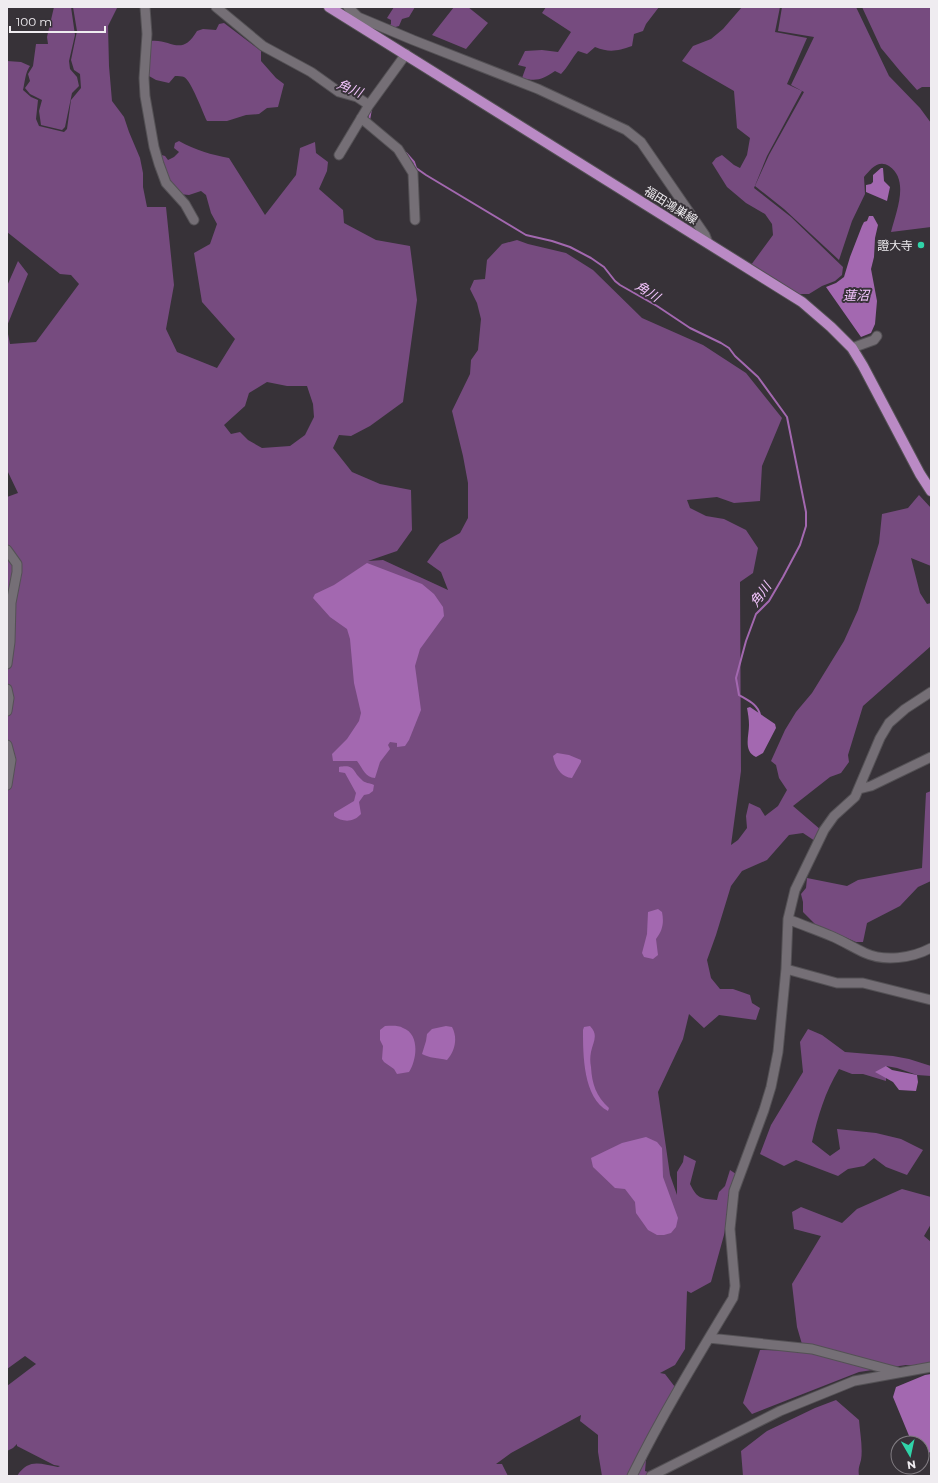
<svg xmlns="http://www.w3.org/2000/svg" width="938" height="1483" viewBox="0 0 938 1483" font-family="Montserrat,'Noto Sans JP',sans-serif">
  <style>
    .green { fill: #764b7f; fill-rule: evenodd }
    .water { fill: #a368b0 }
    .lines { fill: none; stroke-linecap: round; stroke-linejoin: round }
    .stream { stroke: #a368b0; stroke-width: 2 }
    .minor-casing { stroke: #545155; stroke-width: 11 }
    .major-casing { stroke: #545155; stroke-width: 12 }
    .minor { stroke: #756f76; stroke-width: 9 }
    .major { stroke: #ba8ac5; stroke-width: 10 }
    .poi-dot { fill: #30d4a9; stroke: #373238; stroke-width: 1.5 }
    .labels { text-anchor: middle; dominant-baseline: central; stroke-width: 4; stroke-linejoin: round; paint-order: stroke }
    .street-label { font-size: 12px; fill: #efecf0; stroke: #373238 }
    .poi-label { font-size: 12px; fill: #efecf0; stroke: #373238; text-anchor: end }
    .water-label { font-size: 13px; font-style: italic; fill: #f4c5fe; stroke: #373238 }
  </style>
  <rect width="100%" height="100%" fill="#373238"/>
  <path class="green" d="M 54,7 L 71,7 L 75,35 L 69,61 L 70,69 L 77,77 L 79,86 L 72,93 L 65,127 L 62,130 L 41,125 L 39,111 L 42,100 L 30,94 L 25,88 L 30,81 L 28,74 L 33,66 L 36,44 L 48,44 L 47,37 Z
    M 73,7 L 117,8 L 108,26 L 109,66 L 112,101 L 124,117 L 129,132 L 140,158 L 143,173 L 143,187 L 147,207 L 166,207 L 174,285 L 166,329 L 177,352 L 217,368 L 235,339 L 202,302 L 194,253 L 210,244 L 217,224 L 211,213 L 206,195 L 201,191 L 189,195 L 179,194 L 168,182 L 158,154 L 165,156 L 168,160 L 174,157 L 179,152 L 174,148 L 175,143 L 179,141 C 195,150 212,155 229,158 L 265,215 L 296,175 L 300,148 L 315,142 L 316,153 L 328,162 L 327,171 L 319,189 L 343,210 L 344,223 L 376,240 L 410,246 L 417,300 L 403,402 L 370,426 L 351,436 L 339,435 L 333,448 L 352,472 L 380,484 L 411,490 L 412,530 L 397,551 L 368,561 L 383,560 L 448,590 L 441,572 L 427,562 L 440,544 L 460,533 L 468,518 L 468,483 L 463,456 L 452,411 L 470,374 L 471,360 L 478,350 L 481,319 L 477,303 L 470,289 L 474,280 L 485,279 L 487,260 L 502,244 L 517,240 L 528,244 L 566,253 L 593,270 L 642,318 L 703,345 L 746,373 L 782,418 L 762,466 L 760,501 L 734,503 L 717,497 L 687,500 L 690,508 L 706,516 L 724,519 L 746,530 L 758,548 L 753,573 L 740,582 L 741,771 L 731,845 L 738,840 L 747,828 L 746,816 L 749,803 L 760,808 L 765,816 L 778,806 L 787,790 L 779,778 L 776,765 L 771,761 L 785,730 L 796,712 L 812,693 L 844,641 L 858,610 L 879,543 L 882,514 L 908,508 L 919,495 L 931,508 L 931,566 L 911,558 L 920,593 L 927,604 L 931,603 L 931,646 L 863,706 L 848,755 L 849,762 L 841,773 L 830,777 L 793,806 L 821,830 L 815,841 L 803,833 L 789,835 L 767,860 L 742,871 L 731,886 L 716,935 L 707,960 L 711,978 L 720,989 L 733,989 L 750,995 L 752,1003 L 760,1008 L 756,1020 L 719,1015 L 704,1028 L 689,1014 L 683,1039 L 658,1092 L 670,1175 L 677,1195 L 677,1172 L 683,1162 L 684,1155 L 696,1161 L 690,1184 C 698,1200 701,1198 717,1200 L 719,1192 L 725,1186 L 730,1170 L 736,1174 L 729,1203 L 724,1235 L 711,1282 L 691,1293 L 687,1291 L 685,1349 L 675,1365 L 660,1373 L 665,1374 L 675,1387 L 646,1460 L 645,1471 L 660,1476 L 602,1476 L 598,1452 L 598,1435 L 580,1421 L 581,1415 L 511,1453 L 496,1464 L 502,1464 L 508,1476 L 17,1476 C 29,1458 40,1464 58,1467 L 60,1466 L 54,1465 L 17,1446 L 17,1444 L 13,1448 L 7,1451 L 7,1386 L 36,1364 L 25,1356 L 7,1369 L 7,497 L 18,493 L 7,470 L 7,329 L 10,344 L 36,342 L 79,284 L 71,275 L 60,274 L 7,232 L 7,61 L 21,62 L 30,66 C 25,73 25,82 23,90 L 31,97 L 38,100 L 36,119 L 39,126 L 64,132 L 67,129 L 71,100 L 81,88 L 80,74 L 74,70 L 71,60 L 77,31 ZM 267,382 L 287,386 L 307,386 L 313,404 L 314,417 L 305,435 L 290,446 L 262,448 L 248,440 L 240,432 L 231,434 L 224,425 L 245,406 L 249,393 Z
    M 394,7 L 415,7 L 409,17 L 402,19 L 399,26 L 392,28 L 389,26 L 391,24 L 391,20 L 387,18 Z
    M 454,7 L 468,7 L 488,23 L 466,49 L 432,35 Z
    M 546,7 L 659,7 L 646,24 L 643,31 L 634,34 L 632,46 C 617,51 610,53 595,47 L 587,54 L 578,51 C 572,58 568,67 561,74 L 555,71 C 543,79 537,82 522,78 L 526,67 L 518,65 L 525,51 L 542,50 L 558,52 L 571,32 L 542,13 Z
    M 742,7 L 780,7 L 775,32 L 807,38 L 787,84 L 802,91 L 767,156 L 754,188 L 791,217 L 843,267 L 842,275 L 835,281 L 822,286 L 809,294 L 797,294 L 751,265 L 773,235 L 772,224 L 765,214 L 746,203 L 727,187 L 712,163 L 716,158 L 722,155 L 734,165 L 740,168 L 747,155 L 750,138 L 737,128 L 734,91 L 682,61 L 693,46 L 711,39 L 723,29 Z
    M 782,7 L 856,7 L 889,76 L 920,108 L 931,123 L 931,227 L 891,232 C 896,212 910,180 889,166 C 878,159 870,170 864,177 L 865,194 L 852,221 L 839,260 L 784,209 L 755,186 L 769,155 L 804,92 L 791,85 L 814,37 L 778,31 Z
    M 862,7 L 931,7 L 931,87 L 922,87 L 917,90 L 900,71 L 881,48 Z
    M 224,23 L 261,51 L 261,61 L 276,78 L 284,84 L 278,107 L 267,108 L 259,114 L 246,115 L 227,121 L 207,121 C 203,113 191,80 184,77 C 182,76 178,76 175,76 L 169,83 L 156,80 L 149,76 L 150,41 C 171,38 181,58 197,31 L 203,29 L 216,30 L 219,24 Z
    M 18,261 L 28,274 L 7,326 L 7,286 Z
    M 931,791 L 931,881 L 918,887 L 900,906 L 867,923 L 863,942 L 856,942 L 833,932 L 818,927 L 803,912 L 803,902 L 801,894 L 806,888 L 807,878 L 847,886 L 858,880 L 922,868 L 926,793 Z
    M 808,1029 L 822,1035 L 845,1052 L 893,1056 L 909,1059 L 931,1066 L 931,1076 L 917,1075 L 897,1068 L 886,1066 L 886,1081 L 863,1074 L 852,1074 L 839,1069 C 825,1092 818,1116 812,1142 L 830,1156 L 840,1149 L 837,1129 L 876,1133 L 901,1139 L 923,1150 L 907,1175 L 886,1167 L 874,1158 L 864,1166 L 848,1169 L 838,1176 L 796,1160 L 784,1166 L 760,1154 L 771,1125 L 803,1072 L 800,1042 Z
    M 902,1189 L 931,1197 L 931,1224 L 924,1236 L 931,1242 L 931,1366 L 906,1365 L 859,1372 L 752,1414 L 743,1403 L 760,1350 L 804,1351 L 797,1327 L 792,1284 L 821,1236 L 794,1229 L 792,1212 L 801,1207 L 842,1223 L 857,1209 Z
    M 836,1400 L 859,1420 C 860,1433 863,1448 861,1460 C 859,1467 858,1469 859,1476 L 743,1476 L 741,1451 L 767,1431 L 815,1408 Z"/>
  <path class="water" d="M 881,168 L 883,168 L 884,181 L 890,187 L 887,201 L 866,192 L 866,185 L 871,184 L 873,182 L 873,175 Z
    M 869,216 L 873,216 L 878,225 L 875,238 L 874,257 L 871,269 L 877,301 L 875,324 L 871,333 L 861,337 L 826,287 L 836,283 L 844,277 L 850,257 L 862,226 L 864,222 L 867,221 Z
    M 367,563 L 422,584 L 434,594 L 443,607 L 444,616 L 420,649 L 415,666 L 421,710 L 409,740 L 405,746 L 397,747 L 397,743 L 390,742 L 388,745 L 390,749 L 380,762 L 375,778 C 365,778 362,767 357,761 L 333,761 L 332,754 L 347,739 L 359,721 L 361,713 L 354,683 L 350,639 L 347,629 L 330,617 L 313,598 L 315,594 L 334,585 Z
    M 750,707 L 775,724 L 776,728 L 763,753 L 756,757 C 743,751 749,736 749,725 C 749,719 748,714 747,708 Z
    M 557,753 L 569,755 L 581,760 L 581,762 L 572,778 C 560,777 555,766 553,756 Z
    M 339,767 C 356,764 352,772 362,780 C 364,783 370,783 374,785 L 373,791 L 369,794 L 364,795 L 359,802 L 361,814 C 353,823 342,822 334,816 L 334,813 L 354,801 L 356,793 L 345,773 L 339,772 Z
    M 658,909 L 662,912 C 664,922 663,930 656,939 L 658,955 L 653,959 L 644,957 L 642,953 L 647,934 L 648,912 Z
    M 385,1026 C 391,1026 398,1025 403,1028 C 420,1034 417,1060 409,1072 L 397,1074 L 394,1069 L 384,1062 L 382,1059 L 383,1046 L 380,1040 L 380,1030 Z
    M 446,1026 L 452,1027 C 458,1038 455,1051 447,1060 C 438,1058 429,1058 422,1054 L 426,1041 L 427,1034 L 432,1029 Z
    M 590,1026 C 599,1035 593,1042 591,1052 C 590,1057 590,1062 591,1067 C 592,1084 596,1096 609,1108 L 608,1111 C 583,1098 583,1054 583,1030 L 584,1027 Z
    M 886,1066 L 892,1070 L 917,1075 L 918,1082 L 916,1091 L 899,1090 L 893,1082 L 875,1072 Z
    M 646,1137 L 657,1142 L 662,1148 L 663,1177 L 678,1218 L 676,1227 L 671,1233 L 664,1235 L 657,1235 L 648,1230 L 636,1213 L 635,1202 L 625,1189 L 615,1188 L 593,1167 L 591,1158 L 622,1143 Z
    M 931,1374 L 931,1452 L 922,1454 L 922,1443 L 912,1443 L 893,1397 L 896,1387 L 925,1375 Z"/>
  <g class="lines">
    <path class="stream" d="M 369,120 L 371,109
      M 406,153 L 414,162 L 416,168 L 426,175 L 526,235 L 552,241 L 570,247 L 591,258 L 604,267 L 615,281 L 620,285 L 657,306 L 690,328 L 721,343 L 729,348 L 735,356 L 758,377 L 787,417 L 806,512 L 806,526 L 800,545 L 783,577 L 769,601 L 756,614 L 746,641 L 736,678 L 739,695 C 747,700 758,704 760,715"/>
    <defs>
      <path id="minor" d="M 145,7 L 147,34 L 144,78 L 145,96 L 154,147 L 159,164 L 166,183 L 185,204 L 194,220
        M 216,7 L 263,46 L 311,72 L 339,92 L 357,97 L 369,105
        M 348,7 L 358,17 L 413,40 L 538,89 L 626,130 L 641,142 L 705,235 L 708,243
        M 361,118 L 398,149 L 413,173 L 415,220
        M 339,155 L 369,105 L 406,54
        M 852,348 L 874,340 L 877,336
        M 7,550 L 17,564 L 17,572 L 11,603 L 10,642 L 7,664
        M 7,689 L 9,698 L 7,711
        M 7,745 L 11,760 L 7,785
        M 859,789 L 871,786 L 931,757
        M 788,919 C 802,925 817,930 831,936 C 843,941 854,948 865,953 C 885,962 912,958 931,948
        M 786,969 L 837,983 L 863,983 L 931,1000
        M 709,1338 L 812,1349 L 898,1372
        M 632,1476 C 662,1415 698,1356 733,1298 L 735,1286 L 730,1229 L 734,1191 L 764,1110 L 771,1087 L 778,1052 L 786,969 L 788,919 L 795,890 L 824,830 L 834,816 L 855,797 L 880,738 L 889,723 L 905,709 L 931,692
        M 651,1476 L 780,1411 L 854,1381 L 931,1367"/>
      <path id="major" d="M 329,7 L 802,302 L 831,327 L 852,348 L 863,366 L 920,474 L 931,491"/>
    </defs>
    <use href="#minor" class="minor-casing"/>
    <use href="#major" class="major-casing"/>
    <use href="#minor" class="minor"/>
    <use href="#major" class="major"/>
  </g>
  <circle class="poi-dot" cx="921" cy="245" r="4"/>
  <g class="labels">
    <g class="street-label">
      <text transform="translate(671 205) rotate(32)">福田鴻巣線</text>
    </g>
    <g class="poi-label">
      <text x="913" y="245">證大寺</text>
    </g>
    <g class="water-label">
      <text transform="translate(350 88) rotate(23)">角川</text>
      <text transform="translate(648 291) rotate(32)">角川</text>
      <text x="856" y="295">蓮沼</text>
      <text transform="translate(760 594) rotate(-54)">角川</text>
    </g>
  </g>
  <rect width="938" height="1483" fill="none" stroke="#efecf0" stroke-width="16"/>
  <g transform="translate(910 1455) rotate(171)"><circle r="19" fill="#373238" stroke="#817c82"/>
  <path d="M0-3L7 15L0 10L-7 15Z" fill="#30d4a9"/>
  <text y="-6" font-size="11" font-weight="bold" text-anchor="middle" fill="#efecf0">N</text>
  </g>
  <path d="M10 26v6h95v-6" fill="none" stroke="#efecf0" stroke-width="2"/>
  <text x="16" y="26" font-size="12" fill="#efecf0" stroke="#373238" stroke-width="3" paint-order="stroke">100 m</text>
</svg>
